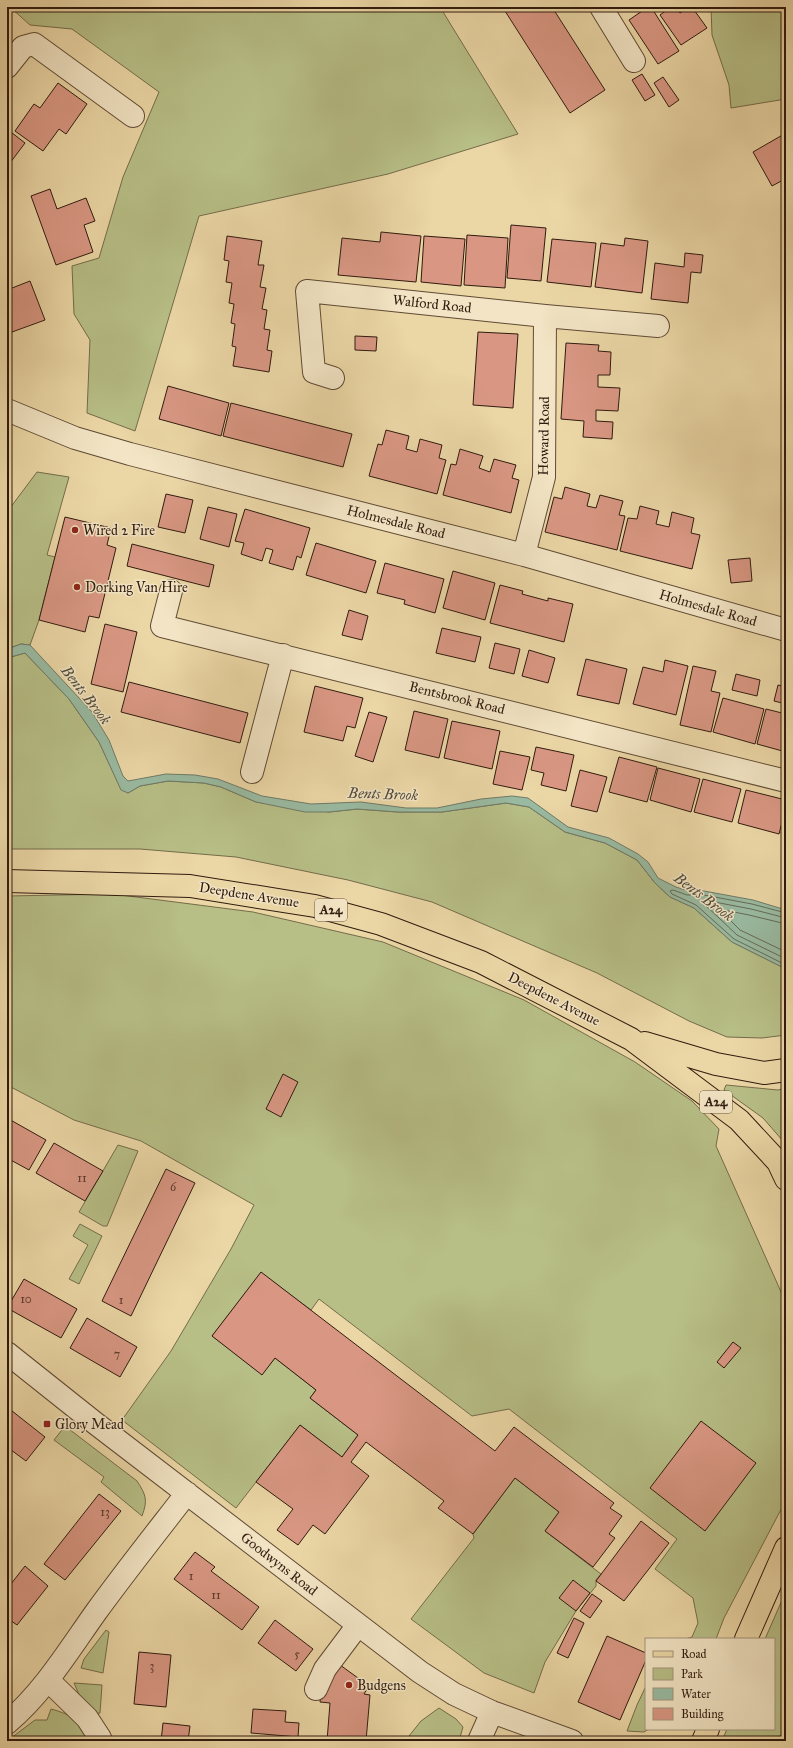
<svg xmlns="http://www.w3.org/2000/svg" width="793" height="1748" viewBox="0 0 793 1748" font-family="'IM FELL Great Primer',serif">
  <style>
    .green { fill: #b7be86; stroke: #746c4a }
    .water { fill: #99baa1; stroke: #6f7a67 }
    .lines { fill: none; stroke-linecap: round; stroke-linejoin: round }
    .shore { stroke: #646a58; stroke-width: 1 }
    .building { fill: #d99783; stroke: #301b0f }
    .minor-casing { stroke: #5f4a34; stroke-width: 24 }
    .major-casing { stroke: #301b0f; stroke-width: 24 }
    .highway-casing { stroke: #301b0f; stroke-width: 24 }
    .minor { stroke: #f2e4c4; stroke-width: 22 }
    .major { stroke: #ebd6a5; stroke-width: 22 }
    .highway { stroke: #ebd6a5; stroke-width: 22 }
    .poi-dot { fill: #8f2418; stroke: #f2e4c4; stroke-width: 1.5 }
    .labels { text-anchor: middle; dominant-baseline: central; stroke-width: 3; stroke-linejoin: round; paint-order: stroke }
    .number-label { font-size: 12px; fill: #5a3a2c }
    .shield { fill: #f2e4c4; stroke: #6a5745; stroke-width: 1 }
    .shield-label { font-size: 13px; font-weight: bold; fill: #301b0f }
    .street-label { font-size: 14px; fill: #301b0f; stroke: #f2e4c4 }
    .poi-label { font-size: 14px; fill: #301b0f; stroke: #f2e4c4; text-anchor: start }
    .water-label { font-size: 15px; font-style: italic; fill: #504b3b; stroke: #f2e4c4 }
  </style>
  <rect width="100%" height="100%" fill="#ebd6a5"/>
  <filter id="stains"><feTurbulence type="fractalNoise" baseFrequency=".005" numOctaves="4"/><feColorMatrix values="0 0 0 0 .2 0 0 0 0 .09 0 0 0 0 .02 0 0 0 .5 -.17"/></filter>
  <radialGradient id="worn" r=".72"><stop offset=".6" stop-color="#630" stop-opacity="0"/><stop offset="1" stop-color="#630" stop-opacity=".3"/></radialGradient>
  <path class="green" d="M 10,7 L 440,7 L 518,134 L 388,174 L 199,216 L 135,431 L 87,413 L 90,340 L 74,314 L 72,266 L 99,258 L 123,177 L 159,92 L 72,29 L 30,25 Z
    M 711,7 L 786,7 L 786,99 L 731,108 L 729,85 L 712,35 Z
    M 37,472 L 69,477 L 47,555 L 55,557 L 39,620 L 30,645 L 21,644 L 7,649 L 7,512 Z
    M 25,653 L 69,699 L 99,742 L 121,789 L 128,793 L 140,786 L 168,781 L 204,783 L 221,787 L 256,802 L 329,812 L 357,809 L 398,812 L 442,812 L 506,803 L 529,807 L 565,832 L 605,843 L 637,860 L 655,883 L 670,897 L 694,908 L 732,942 L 786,969 L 786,1035 L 762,1038 L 727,1037 L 689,1021 L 597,973 L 432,902 L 348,880 L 236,857 L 140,849 L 7,849 L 7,658 Z
    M 113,894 L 253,912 L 383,942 L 524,1000 L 635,1062 L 692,1101 L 719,1129 L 716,1146 L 786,1303 L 786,1500 L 724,1618 L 716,1639 L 685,1639 L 692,1637 L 698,1623 L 693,1598 L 655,1569 L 677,1539 L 509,1409 L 472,1416 L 319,1299 L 311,1310 L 261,1273 L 212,1336 L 262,1374 L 275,1358 L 316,1390 L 310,1398 L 358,1435 L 342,1457 L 300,1425 L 236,1508 L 122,1420 L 171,1351 L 231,1249 L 254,1205 L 141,1141 L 74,1120 L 7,1085 L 7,896 Z
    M 726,1085 L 778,1090 L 786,1088 L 786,1133 L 783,1141 L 763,1118 L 724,1090 Z
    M 118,1145 L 138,1151 L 107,1226 L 103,1226 L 79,1212 Z
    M 80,1224 L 102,1236 L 79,1284 L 69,1279 L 88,1245 L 73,1236 Z
    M 65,1426 L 137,1481 C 146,1495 148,1500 142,1516 L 101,1482 L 104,1477 L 54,1440 Z
    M 515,1478 L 559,1512 L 545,1531 L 601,1574 L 596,1580 L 596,1586 L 576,1611 L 545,1662 L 534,1693 L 484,1673 L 411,1619 L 474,1538 L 473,1534 Z
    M 786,1591 L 786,1734 L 777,1737 L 775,1741 L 722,1741 L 727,1729 L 774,1729 L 774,1639 L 765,1639 Z
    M 106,1630 L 109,1632 L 103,1673 L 81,1668 L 84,1659 Z
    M 74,1683 L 102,1685 L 100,1713 L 94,1714 L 81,1699 Z
    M 646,1686 L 646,1729 L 649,1729 L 644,1732 L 627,1731 L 637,1705 Z
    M 439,1708 L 456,1719 L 463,1727 L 459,1741 L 405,1741 L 421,1721 Z
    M 51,1709 C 73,1715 78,1720 89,1740 L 88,1741 L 7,1741 L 35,1720 L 47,1720 Z"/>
  <path class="water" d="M 21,644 L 30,645 L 92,712 L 109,740 L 123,776 L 128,781 L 166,774 L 195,775 L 218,779 L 262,796 L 311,804 L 361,802 L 406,808 L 437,808 L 481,799 L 512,796 L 528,798 L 568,827 L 609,838 L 638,854 L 648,862 L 658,878 L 676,887 L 688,891 L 704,891 L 753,900 L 786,910 L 786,969 L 732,942 L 694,908 L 670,897 L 655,883 L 637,860 L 605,843 L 565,832 L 529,807 L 506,803 L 442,812 L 398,812 L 357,809 L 329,812 L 305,812 L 256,802 L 221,787 L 204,783 L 168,781 L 140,786 L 128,793 L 121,790 L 99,742 L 69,699 L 25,653 L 7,658 L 7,649 Z"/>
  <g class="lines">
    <path class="shore" d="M 786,913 L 752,904 L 704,895 L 687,895 L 673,890 L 670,891 L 672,894 L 696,905 L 734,939 L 786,965
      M 786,918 L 751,909 L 704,900 L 702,902 L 737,935 L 786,959
      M 786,924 L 749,915 L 724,910 L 722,912 L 740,930 L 786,952"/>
  </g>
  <path class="building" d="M 510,7 L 552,7 L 605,90 L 570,113 L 505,11 Z
    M 648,7 L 651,7 L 679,51 L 658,64 L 629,20 Z
    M 671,7 L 676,7 L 680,13 L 689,7 L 692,7 L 707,28 L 681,45 L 660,15 Z
    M 642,74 L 655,95 L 645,101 L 632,80 Z
    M 663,77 L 679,100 L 669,107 L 654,83 Z
    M 58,83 L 87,104 L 66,134 L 59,129 L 43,151 L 15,131 L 34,104 L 40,108 Z
    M 7,129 L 25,143 L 7,167 Z
    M 786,133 L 786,182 L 785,179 L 772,186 L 753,152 Z
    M 50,189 L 57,209 L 86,198 L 95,221 L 84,225 L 93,252 L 56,265 L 31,196 Z
    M 511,225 L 546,228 L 541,281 L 507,278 Z
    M 381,232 L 421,236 L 416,282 L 338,275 L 342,238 L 380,242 Z
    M 467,235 L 508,238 L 505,288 L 464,285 Z
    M 227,236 L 262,241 L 258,265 L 264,265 L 260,287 L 266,288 L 262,309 L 267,310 L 264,329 L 270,330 L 267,350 L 272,351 L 269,372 L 233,366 L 236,347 L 232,346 L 235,324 L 231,323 L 234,304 L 229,303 L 232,283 L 226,282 L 229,261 L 224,260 Z
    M 424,236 L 465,239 L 461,286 L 421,282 Z
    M 625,238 L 648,241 L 642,293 L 595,287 L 601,243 L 624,246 Z
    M 552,239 L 596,243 L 591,287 L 547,282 Z
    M 685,253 L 703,255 L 701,273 L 691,272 L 688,303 L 651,299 L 655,263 L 684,267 Z
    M 30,281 L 45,320 L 12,332 L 7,319 L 7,290 Z
    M 478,332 L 518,334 L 513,408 L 473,405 Z
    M 355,336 L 377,337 L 376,351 L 355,350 Z
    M 566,343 L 599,345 L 598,351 L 611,352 L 610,375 L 598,375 L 598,387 L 620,388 L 618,411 L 596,410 L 596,421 L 613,422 L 612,439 L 583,437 L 584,421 L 561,419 Z
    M 168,386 L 229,403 L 221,436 L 159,419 Z
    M 231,403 L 352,434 L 343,467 L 223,436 Z
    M 386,430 L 409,436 L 406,449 L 417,452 L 420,439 L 442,445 L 439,458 L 446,460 L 437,494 L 369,476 L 378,444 L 382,445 Z
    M 460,449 L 483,456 L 479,468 L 490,472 L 494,459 L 516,465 L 512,478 L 519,480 L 511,513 L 443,495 L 451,464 L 456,465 Z
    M 565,487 L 590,494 L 587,506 L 596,508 L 600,495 L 623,501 L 619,515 L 625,516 L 617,550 L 545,532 L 554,497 L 562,499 Z
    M 166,494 L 193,500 L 185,533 L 158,527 Z
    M 640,506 L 659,511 L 656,524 L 669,527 L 672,512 L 694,518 L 691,533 L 700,535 L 692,569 L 620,551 L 628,518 L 637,519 Z
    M 208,507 L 237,514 L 229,547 L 200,539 Z
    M 245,509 L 310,528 L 301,558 L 297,556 L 293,570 L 269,563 L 273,550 L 266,548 L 262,561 L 241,554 L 244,543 L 235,541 Z
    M 65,517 L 111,528 L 107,545 L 116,548 L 99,618 L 89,616 L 85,632 L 39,620 Z
    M 316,543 L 376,561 L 366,593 L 306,575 Z
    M 132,544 L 214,565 L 209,587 L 127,566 Z
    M 750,558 L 752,581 L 731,583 L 728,560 Z
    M 385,563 L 444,579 L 435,613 L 404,604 L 405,600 L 377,593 Z
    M 453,571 L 495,583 L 485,620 L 443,608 Z
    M 500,585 L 523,591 L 522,594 L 548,601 L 548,598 L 573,604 L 564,642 L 490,623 Z
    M 349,610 L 368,616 L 362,640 L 342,635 Z
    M 105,624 L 137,632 L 123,692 L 91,684 Z
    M 442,628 L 481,637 L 475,662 L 436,653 Z
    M 495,643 L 520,649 L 514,674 L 489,668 Z
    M 529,650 L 555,658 L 548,683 L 522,676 Z
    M 586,659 L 627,669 L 619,704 L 577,695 Z
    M 665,660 L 688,666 L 676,715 L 633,704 L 643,667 L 663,672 Z
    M 693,666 L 716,671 L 711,691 L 720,693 L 711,732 L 680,725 Z
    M 736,674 L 760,680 L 757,696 L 732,690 Z
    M 129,682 L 248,713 L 240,743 L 121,712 Z
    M 778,685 L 786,687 L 786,704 L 774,701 Z
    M 315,686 L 363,698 L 355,728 L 347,726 L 343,741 L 304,732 Z
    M 723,698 L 764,709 L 755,744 L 713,732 Z
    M 766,709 L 786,714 L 786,752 L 757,744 Z
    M 414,711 L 448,719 L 439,758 L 405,750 Z
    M 369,712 L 387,717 L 373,762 L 355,756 Z
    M 452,721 L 500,731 L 492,769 L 444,758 Z
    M 536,747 L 574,755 L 566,791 L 541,785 L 544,773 L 531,770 Z
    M 500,751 L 530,757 L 522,790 L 493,784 Z
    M 619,757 L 657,767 L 647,802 L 609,792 Z
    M 658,768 L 700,779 L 691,812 L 650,800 Z
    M 580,770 L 607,777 L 597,812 L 571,806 Z
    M 703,779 L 741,789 L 732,822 L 694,812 Z
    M 746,790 L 786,800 L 786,807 L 779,834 L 738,823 Z
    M 786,814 L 786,834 L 781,833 Z
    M 283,1074 L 298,1082 L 281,1117 L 266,1109 Z
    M 7,1118 L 46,1140 L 29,1170 L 7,1158 Z
    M 54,1143 L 103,1171 L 85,1201 L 36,1173 Z
    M 166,1169 L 195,1183 L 131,1316 L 102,1301 Z
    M 261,1272 L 495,1451 L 514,1427 L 614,1503 L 610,1508 L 622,1516 L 609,1534 L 615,1538 L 593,1567 L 545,1531 L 559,1512 L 515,1478 L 473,1534 L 438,1508 L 444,1501 L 366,1442 L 351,1462 L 369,1476 L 325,1534 L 313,1525 L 298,1545 L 277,1530 L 293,1509 L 256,1482 L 300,1425 L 342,1457 L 358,1435 L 310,1398 L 316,1390 L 275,1358 L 262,1375 L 212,1336 Z
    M 24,1279 L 77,1309 L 61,1338 L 7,1308 Z
    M 87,1318 L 137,1347 L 120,1377 L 70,1348 Z
    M 733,1342 L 741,1348 L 724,1368 L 717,1362 Z
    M 7,1407 L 45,1437 L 26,1461 L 7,1447 Z
    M 701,1421 L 756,1463 L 705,1531 L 650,1488 Z
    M 99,1494 L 121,1511 L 65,1580 L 44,1564 Z
    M 641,1521 L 669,1543 L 624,1601 L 596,1581 Z
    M 195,1552 L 215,1567 L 211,1571 L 259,1607 L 242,1630 L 174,1579 Z
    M 25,1566 L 48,1586 L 17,1625 L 7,1618 L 7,1589 Z
    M 573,1580 L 590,1593 L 576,1611 L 559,1598 Z
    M 592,1594 L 602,1601 L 590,1618 L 580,1611 Z
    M 574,1618 L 584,1623 L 568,1658 L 557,1653 Z
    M 275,1620 L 313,1649 L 296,1671 L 258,1643 Z
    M 607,1636 L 646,1653 L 646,1660 L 620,1720 L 578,1702 Z
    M 139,1652 L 171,1655 L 166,1707 L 134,1704 Z
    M 336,1662 L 369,1686 L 364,1694 L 370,1695 L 366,1741 L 327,1741 L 330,1703 L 320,1702 L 322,1681 Z
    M 253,1709 L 286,1711 L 285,1722 L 299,1723 L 298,1737 L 251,1733 Z
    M 163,1723 L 190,1726 L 188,1741 L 161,1741 Z"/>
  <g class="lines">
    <defs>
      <path id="minor" d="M 601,7 L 634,61
        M 7,67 L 23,47 L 34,44 L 133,116
        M 333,378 L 314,372 L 307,291 L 545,316 L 658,326
        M 7,410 L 75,438 L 130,454 L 524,555 L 786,630
        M 524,555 L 544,477 L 545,316
        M 171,591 L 162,626 L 786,781
        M 252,772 L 283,655
        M 7,1353 L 95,1423 L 420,1672 L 454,1694 L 492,1712 L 572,1741
        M 48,1680 L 87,1718 L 100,1738 L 100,1741
        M 316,1689 L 325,1669 L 358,1625
        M 7,1723 C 43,1693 69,1650 96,1612 C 125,1572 156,1533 187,1493
        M 479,1741 L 492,1712"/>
      <path id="major" d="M 746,1639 L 786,1548
        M 703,1741 L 708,1729"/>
      <path id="highway" d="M 7,881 L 190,886 L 315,906 L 381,924 L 481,962 L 631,1039 L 739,1120 L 778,1162 L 786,1179
        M 645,1043 L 716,1064 L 764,1073 L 786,1070"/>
    </defs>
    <use href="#minor" class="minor-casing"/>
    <use href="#major" class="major-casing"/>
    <use href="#highway" class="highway-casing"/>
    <use href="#minor" class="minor"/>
    <use href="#major" class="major"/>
    <use href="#highway" class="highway"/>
  </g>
  <g class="poi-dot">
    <circle cx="75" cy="530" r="4"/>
    <circle cx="77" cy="587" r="4"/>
    <rect x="43" y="1420" width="8" height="8" rx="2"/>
    <circle cx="349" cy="1685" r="4"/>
  </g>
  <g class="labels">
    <g class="number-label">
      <text x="82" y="1178">11</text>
      <text x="173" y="1187">6</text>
      <text x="26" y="1299">10</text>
      <text x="121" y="1300">1</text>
      <text x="117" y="1354">7</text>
      <text x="105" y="1512">13</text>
      <text x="191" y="1576">1</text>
      <text x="216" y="1595">11</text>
      <text x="297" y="1654">5</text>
      <text x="152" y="1666">3</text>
    </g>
    <g class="shield">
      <rect x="315" y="899" width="32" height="22" rx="3"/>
      <rect x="700" y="1091" width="32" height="22" rx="3"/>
    </g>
    <g class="shield-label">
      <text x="331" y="910">A24</text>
      <text x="716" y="1102">A24</text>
    </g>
    <g class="street-label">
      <text transform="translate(432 304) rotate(6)">Walford Road</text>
      <text transform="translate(544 436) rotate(-89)">Howard Road</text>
      <text transform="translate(396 522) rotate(14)">Holmesdale Road</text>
      <text transform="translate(708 608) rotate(16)">Holmesdale Road</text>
      <text transform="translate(457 698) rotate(14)">Bentsbrook Road</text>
      <text transform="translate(249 895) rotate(9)">Deepdene Avenue</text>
      <text transform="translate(554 999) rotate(27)">Deepdene Avenue</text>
      <text transform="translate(279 1564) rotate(38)">Goodwyns Road</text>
    </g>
    <g class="poi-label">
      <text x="83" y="530">Wired 2 Fire</text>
      <text x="85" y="587">Dorking Van Hire</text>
      <text x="55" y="1424">Glory Mead</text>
      <text x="357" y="1685">Budgens</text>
    </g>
    <g class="water-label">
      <text transform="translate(86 695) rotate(52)">Bents Brook</text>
      <text transform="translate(383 794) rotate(2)">Bents Brook</text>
      <text transform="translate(704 897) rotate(37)">Bents Brook</text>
    </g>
  </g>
  <rect width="793" height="1748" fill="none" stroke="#ebd6a5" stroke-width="24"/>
  <rect x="8" y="8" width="777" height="1732" fill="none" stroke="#301b0f" stroke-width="2"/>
  <rect x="12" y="12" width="769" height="1724" fill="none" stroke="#301b0f"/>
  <rect x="645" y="1638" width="130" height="92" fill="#f2e4c4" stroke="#a4947c"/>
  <rect x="653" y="1651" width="20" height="6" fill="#ebd6a5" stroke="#a4947c"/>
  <text x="681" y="1658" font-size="12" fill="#301b0f">Road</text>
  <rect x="653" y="1668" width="20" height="12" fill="#b7be86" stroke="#a4947c"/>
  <text x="681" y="1678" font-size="12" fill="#301b0f">Park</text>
  <rect x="653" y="1688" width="20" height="12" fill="#99baa1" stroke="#a4947c"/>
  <text x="681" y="1698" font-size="12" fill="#301b0f">Water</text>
  <rect x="653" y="1708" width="20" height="12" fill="#d99783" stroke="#a4947c"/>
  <text x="681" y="1718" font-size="12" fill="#301b0f">Building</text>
  <rect width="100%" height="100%" filter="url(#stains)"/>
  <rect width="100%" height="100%" fill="url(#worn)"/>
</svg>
